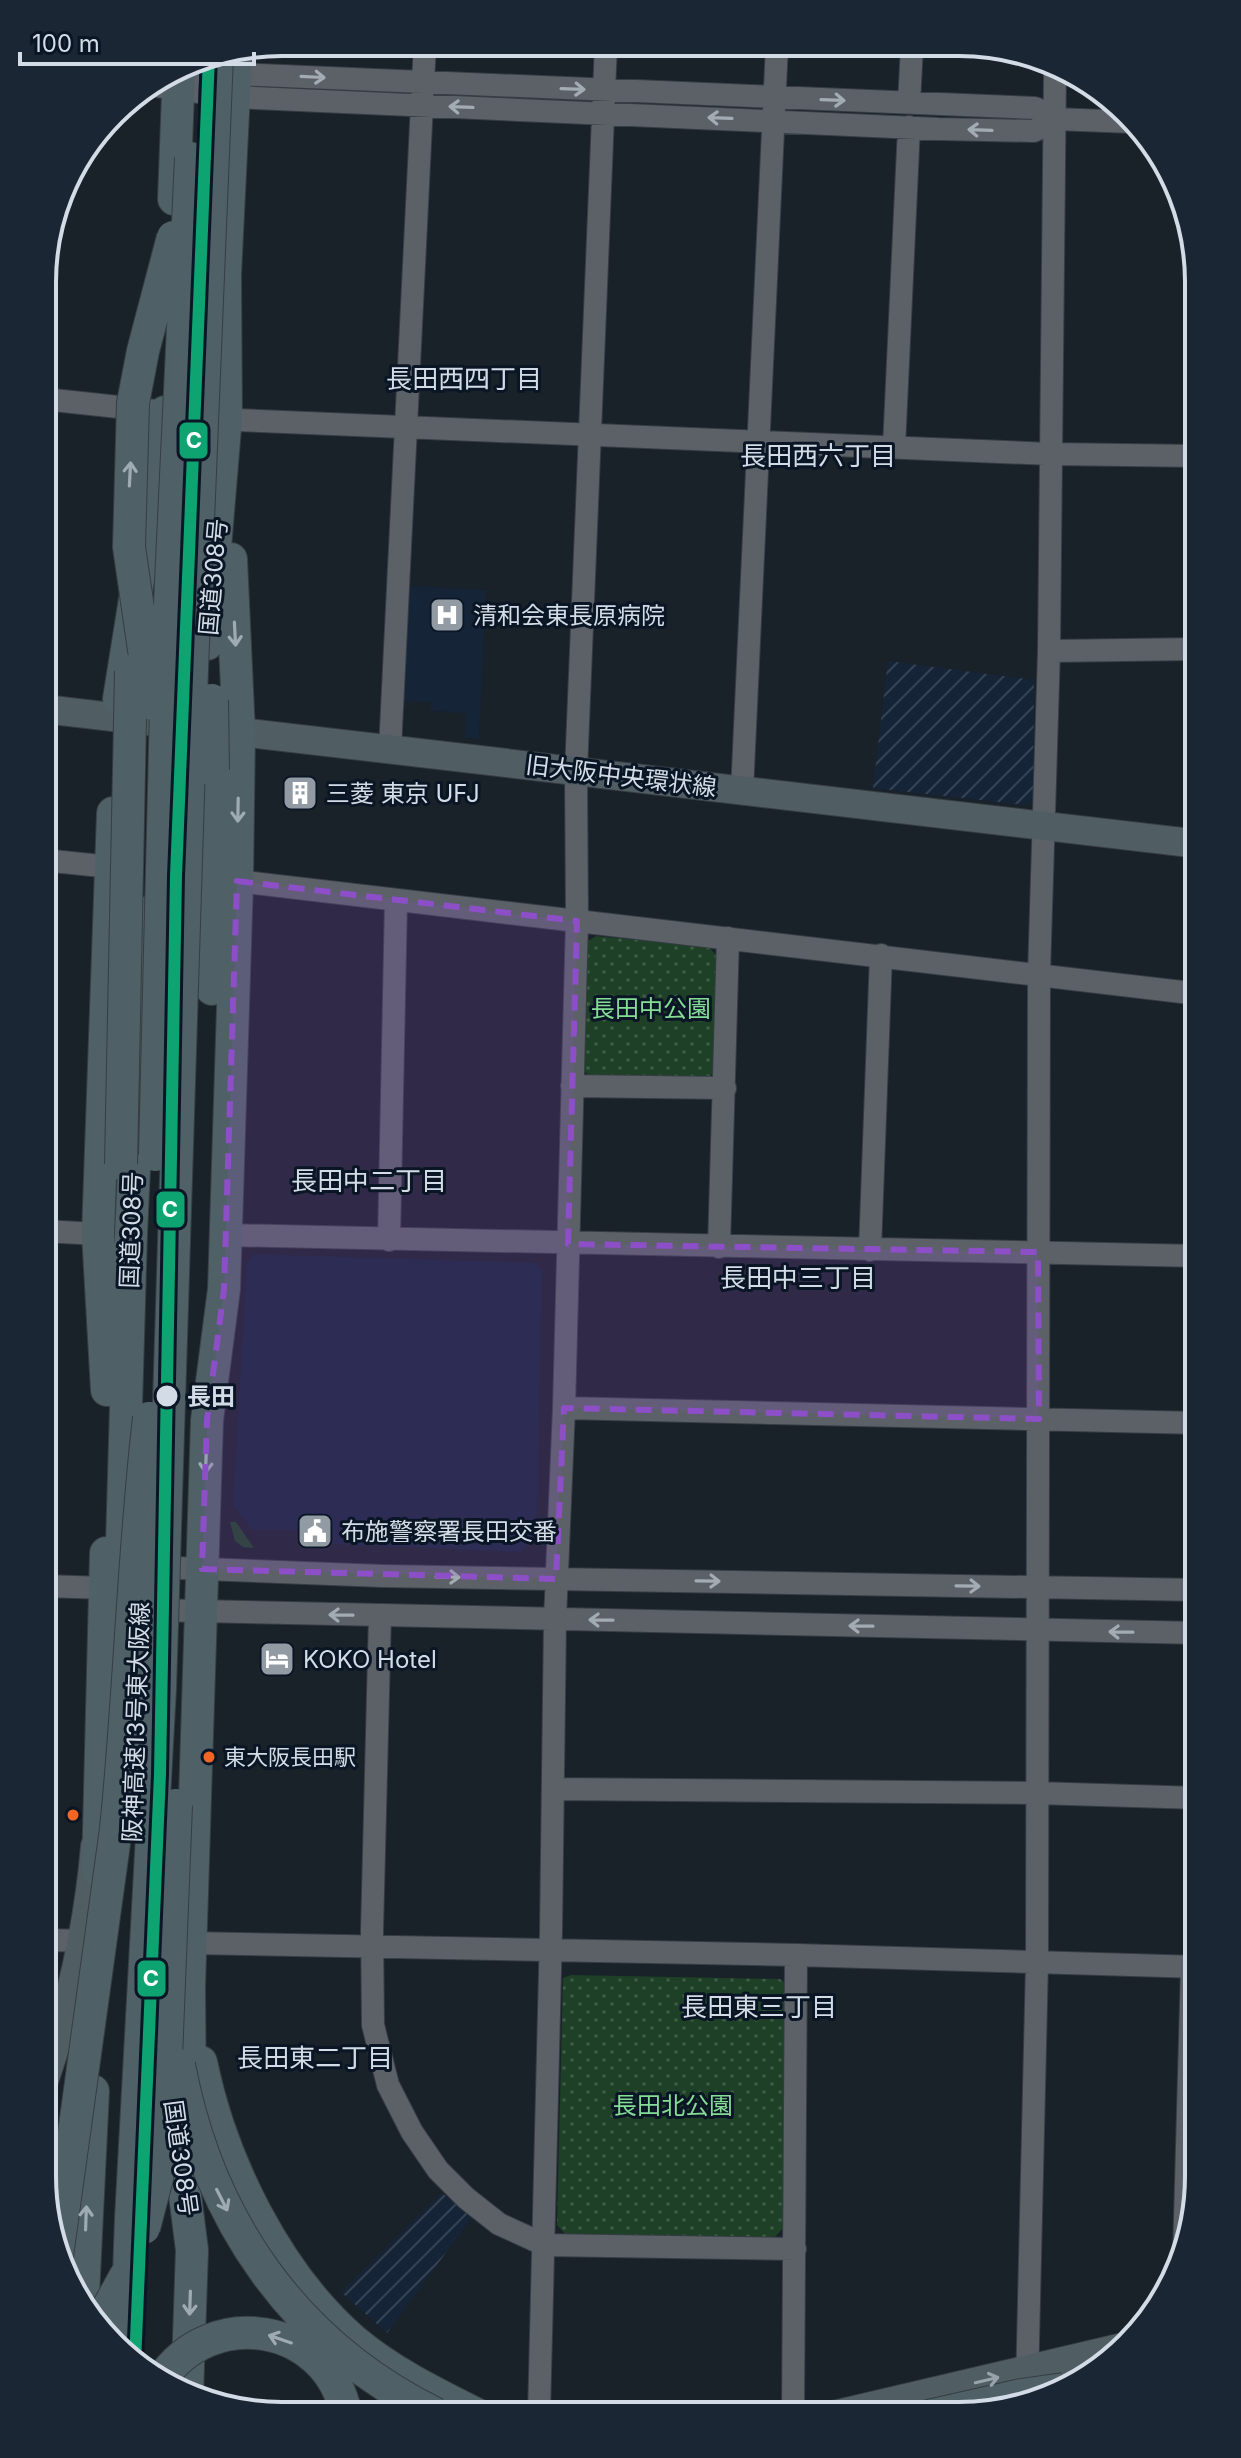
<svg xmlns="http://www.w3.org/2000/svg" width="1241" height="2458" viewBox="0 0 1241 2458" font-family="Inter,'Noto Sans JP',sans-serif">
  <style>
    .built { fill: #152437 }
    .industrial { fill: url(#industrial-furrows) }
    .grass { fill: url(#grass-tufts) }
    .park { fill: url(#park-dots) }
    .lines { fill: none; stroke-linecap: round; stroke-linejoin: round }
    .minor-casing { stroke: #373d44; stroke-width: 24 }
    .major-casing { stroke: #373d44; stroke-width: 30 }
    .highway-casing { stroke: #373d44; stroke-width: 34 }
    .minor { stroke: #5b6167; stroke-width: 22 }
    .major { stroke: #505d63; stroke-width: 28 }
    .highway { stroke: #4f6166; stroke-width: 32 }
    .highway-bridge-casing { stroke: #373d44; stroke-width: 34; stroke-linecap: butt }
    .highway-bridge { stroke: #4f6166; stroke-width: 32 }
    .metro-1-casing { stroke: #0a1625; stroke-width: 18 }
    .metro-1 { stroke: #0ea471; stroke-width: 12 }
    .oneway { stroke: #a3abb3 }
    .oneway2 { stroke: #9eabb3 }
    .oneway3 { stroke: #98a3ab }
    .marked { fill: #8d4fc7; fill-opacity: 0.2; stroke: #8d4fc7; stroke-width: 6; stroke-dasharray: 16 10; stroke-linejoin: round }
    .stop-dot { fill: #d3dce6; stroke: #0a1625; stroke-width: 3 }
    .bus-dot { fill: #f26522; stroke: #0a1625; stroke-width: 3 }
    .labels { text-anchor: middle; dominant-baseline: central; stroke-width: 6; stroke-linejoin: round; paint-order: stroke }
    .bus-label { font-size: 22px; fill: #d3dce6; stroke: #0a1625; text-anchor: start }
    .street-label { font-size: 24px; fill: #d3dce6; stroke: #0a1625 }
    .poi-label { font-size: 24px; fill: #d3dce6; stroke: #0a1625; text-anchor: start }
    .park-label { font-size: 24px; fill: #85dc95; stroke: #0a1625 }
    .stop-label { font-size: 24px; font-weight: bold; fill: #d3dce6; stroke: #0a1625; text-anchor: start }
    .neighbourhood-label { font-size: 26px; fill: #d3dce6; stroke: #0a1625 }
    .rim { fill: none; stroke: #d3dce6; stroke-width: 4 }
    .line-badge { stroke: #0a1625; stroke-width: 3 }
    .badge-label { font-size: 22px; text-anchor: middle; font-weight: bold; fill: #fff }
  </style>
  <defs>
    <pattern id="industrial-furrows" width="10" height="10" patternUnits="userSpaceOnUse" patternTransform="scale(2)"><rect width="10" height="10" fill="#152437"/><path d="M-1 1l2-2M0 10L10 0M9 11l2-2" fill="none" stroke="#364354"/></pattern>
    <pattern id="grass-tufts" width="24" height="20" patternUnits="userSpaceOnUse" patternTransform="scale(2)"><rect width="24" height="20" fill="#1d4026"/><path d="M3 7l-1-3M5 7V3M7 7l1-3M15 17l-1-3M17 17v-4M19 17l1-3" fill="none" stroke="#3d5b46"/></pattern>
    <pattern id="park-dots" width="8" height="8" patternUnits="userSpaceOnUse" patternTransform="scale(2)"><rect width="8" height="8" fill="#1d4026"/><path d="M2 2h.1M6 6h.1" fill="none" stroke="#3d5b46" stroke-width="1.8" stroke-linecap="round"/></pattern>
  </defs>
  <rect width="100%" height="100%" fill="#192129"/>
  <path class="built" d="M 406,586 L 486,590 L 479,739 L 465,738 L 466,713 L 431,711 L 431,702 L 401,701 Z
    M 254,1254 L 536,1263 L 542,1272 L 536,1538 L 520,1552 L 329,1544 L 330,1523 L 301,1522 L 300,1530 L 252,1530 L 233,1505 L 247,1263 Z"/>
  <path class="industrial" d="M 888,661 L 1034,680 L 1033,801 L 1024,805 L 873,788 Z
    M 442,2193 L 472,2217 L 387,2333 L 341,2292 Z"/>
  <path class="grass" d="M 230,1522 L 236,1522 L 254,1548 L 243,1547 L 235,1541 Z"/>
  <path class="park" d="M 596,936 L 709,947 L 718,958 L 716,1070 L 706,1080 L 593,1079 L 583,1070 L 587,942 Z
    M 571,1975 L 780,1979 L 788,1985 L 784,2227 L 774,2238 L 565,2234 L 557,2225 L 563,1978 Z"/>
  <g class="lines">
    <defs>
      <path id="minor" d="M 178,68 L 235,74 L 1035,108 L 1055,119 L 1131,122
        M 150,85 L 234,97 L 939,129 L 1034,131 L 1055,119
        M 909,103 L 912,46
        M 44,399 L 165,412
        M 226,416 L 237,420 L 1051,454 L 1199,456
        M 894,447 L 909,127
        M 1049,651 L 1199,649
        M 390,749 L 425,43
        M 742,791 L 777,45
        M 43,860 L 111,867
        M 237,881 L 1199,994
        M 572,1086 L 725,1088
        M 43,1231 L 98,1234
        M 226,1235 L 1199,1256
        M 389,1240 L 396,900
        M 719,1247 L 728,938
        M 870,1250 L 881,955
        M 564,1408 L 1199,1423
        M 152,1567 L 382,1576 L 1199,1590
        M 43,1586 L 106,1588
        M 152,1610 L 1199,1633
        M 380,1615 L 372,1931 L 373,2025 L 388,2085 L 412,2132 L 438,2170 L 466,2198 L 499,2224 L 545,2245 L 795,2249
        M 554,1789 L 1036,1793 L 1199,1798
        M 42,1940 L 95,1941
        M 190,1943 L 796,1955 L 1199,1967
        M 1184,2255 L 1192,1966
        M 1027,2385 L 1037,1962 L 1039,974 L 1049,651 L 1055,71
        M 539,2415 L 551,1931 L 555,1619 L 564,1408 L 577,921 L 576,771 L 606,44
        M 793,2416 L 796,1955"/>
      <path id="major" d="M 44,709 L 1199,844
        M 42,2087 C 69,2010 88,1928 95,1846
        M 829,2416 L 1123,2347"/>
      <path id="highway" d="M 174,199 L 179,67
        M 207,644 L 226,416 L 225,275 L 236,51
        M 119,699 L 165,412
        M 212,989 L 213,770
        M 107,1390 L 98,1234 L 113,813
        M 121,1578 L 131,1234 L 146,913
        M 98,1870 L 106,1553
        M 201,2062 C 221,2160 276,2273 353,2340 C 391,2372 434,2393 478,2415
        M 190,2095 L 189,1987 L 207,1420 L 224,1289 L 237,881 L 239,732 L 231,559
        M 173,2101 L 192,2250 L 187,2396
        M 83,2296 L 93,2091"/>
    </defs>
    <use href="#minor" class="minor-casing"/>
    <use href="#major" class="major-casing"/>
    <use href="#highway" class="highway-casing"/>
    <use href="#minor" class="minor"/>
    <use href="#major" class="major"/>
    <use href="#highway" class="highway"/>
    <defs>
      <path id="highway-bridge" d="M 212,700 L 213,770
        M 152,704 L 129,547 L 133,403 L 143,351 L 173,237
        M 155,1155 L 167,667 L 191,158
        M 121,1164 L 131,671
        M 179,2065 C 208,2219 293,2344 436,2414
        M 144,2228 L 157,2178 L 163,2134 L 176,1805
        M 57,2256 L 116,1829 C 130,1692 133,1554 149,1418
        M 100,2322 L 126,2275
        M 126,2358 L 131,2218 L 160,1689 L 192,668 L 217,55
        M 161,2380 C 211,2304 328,2323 346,2414
        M 928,2416 L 1021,2395 L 1064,2389"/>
    </defs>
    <use href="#highway-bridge" class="highway-bridge-casing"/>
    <use href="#highway-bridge" class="highway-bridge"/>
    <defs>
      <path id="metro-1" d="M 135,2363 L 160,1774 L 176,876 L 209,56"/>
    </defs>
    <use href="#metro-1" class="metro-1-casing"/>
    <use href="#metro-1" class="metro-1"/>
  </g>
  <defs><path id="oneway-shaft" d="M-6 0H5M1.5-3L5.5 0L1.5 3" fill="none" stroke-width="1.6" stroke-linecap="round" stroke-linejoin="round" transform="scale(2)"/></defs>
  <g class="oneway">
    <use href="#oneway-shaft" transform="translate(313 77) rotate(3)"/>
    <use href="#oneway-shaft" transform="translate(573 89) rotate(2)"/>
    <use href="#oneway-shaft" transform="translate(833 100) rotate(2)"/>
    <use href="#oneway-shaft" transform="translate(461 107) rotate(-178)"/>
    <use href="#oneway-shaft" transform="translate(720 118) rotate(-178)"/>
    <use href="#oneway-shaft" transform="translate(980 130) rotate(-178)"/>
    <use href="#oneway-shaft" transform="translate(448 1577) rotate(1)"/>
    <use href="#oneway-shaft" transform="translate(708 1581) rotate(1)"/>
    <use href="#oneway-shaft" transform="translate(968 1586) rotate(1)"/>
    <use href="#oneway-shaft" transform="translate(341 1615) rotate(-179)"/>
    <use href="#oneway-shaft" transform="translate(601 1620) rotate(-179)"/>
    <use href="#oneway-shaft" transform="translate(861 1626) rotate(-179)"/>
    <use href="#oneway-shaft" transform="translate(1121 1632) rotate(-179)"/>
  </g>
  <g class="oneway2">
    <use href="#oneway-shaft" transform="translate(130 474) rotate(-87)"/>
    <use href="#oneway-shaft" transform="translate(235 634) rotate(87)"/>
    <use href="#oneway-shaft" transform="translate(238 810) rotate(91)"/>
    <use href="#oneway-shaft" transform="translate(206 1461) rotate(92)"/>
    <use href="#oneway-shaft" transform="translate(222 2200) rotate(63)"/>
    <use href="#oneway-shaft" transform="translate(86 2218) rotate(-88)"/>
    <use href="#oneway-shaft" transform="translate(190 2303) rotate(92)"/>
    <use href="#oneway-shaft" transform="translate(280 2339) rotate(-161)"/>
  </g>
  <use class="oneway3" href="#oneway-shaft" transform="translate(987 2380) rotate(-13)"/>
  <path class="marked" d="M 237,881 L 577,921 L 568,1244 L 1038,1252 L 1039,1419 L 564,1408 L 556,1579 L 202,1569 L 207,1420 L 224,1289 Z"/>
  <defs>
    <symbol id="hospital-square" viewBox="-11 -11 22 22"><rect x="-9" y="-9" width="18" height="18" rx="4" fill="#929ba4" stroke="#0a1625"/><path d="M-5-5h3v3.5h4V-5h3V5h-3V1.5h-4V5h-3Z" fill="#fff"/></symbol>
    <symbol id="building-square" viewBox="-11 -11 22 22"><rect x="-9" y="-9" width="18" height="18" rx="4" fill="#929ba4" stroke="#0a1625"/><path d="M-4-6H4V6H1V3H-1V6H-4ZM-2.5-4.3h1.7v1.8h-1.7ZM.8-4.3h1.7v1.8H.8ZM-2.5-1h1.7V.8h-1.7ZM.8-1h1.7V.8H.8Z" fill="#fff"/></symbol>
    <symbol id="civic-square" viewBox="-11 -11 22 22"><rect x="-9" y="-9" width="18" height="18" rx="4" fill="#929ba4" stroke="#0a1625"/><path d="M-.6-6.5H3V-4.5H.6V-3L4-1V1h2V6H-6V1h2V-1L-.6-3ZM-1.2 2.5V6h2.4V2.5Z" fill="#fff"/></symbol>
    <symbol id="hotel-square" viewBox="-11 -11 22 22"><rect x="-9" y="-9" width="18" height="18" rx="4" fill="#929ba4" stroke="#0a1625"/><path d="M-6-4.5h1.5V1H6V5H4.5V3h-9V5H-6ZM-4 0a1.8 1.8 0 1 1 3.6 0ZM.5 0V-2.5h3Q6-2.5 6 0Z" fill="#fff"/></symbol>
  </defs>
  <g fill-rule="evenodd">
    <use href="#hospital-square" x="427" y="595" width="40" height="40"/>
    <use href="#building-square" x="280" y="773" width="40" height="40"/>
    <use href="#civic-square" x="295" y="1511" width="40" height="40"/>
    <use href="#hotel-square" x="257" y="1639" width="40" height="40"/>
  </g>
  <circle class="stop-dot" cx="167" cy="1396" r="12"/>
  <g class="bus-dot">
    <circle cx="209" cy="1757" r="7"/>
    <circle cx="73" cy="1815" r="7"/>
  </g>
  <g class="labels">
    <g class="bus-label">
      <text x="224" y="1757">東大阪長田駅</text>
    </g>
    <g class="street-label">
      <text transform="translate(213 577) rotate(-85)">国道308号</text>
      <text transform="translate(621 776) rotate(7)">旧大阪中央環状線</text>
      <text transform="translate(131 1230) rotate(-88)">国道308号</text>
      <text transform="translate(136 1722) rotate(-88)">阪神高速13号東大阪線</text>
      <text transform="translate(181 2158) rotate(82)">国道308号</text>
    </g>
    <g class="poi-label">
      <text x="473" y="615">清和会東長原病院</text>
      <text x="326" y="793">三菱 東京 UFJ</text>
      <text x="341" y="1531">布施警察署長田交番</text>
      <text x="303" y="1659">KOKO Hotel</text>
    </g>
    <g class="park-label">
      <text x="651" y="1008">長田中公園</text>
      <text x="673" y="2105">長田北公園</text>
    </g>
    <g class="stop-label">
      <text x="187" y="1396">長田</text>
    </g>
    <g class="neighbourhood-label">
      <text x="464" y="378">長田西四丁目</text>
      <text x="818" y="455">長田西六丁目</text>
      <text x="369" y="1180">長田中二丁目</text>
      <text x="798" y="1277">長田中三丁目</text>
      <text x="759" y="2006">長田東三丁目</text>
      <text x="315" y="2057">長田東二丁目</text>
    </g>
  </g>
  <path d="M0 0H1241V2458H0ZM282 56H959A226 226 0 0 1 1185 282V2176A226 226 0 0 1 959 2402H282A226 226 0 0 1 56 2176V282A226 226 0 0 1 282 56Z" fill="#1a2634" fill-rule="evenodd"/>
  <path class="rim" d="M282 56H959A226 226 0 0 1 1185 282V2176A226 226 0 0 1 959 2402H282A226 226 0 0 1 56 2176V282A226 226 0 0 1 282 56Z"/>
  <g class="line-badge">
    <rect x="178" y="421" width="31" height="39" rx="8" fill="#0ea471"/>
    <rect x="155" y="1190" width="31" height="39" rx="8" fill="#0ea471"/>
    <rect x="136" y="1959" width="31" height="39" rx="8" fill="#0ea471"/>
  </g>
  <g class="badge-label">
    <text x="194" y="448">C</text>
    <text x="170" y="1217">C</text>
    <text x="151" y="1986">C</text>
  </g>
  <path d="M20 52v12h234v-12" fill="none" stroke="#d3dce6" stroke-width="4"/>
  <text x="32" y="52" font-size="24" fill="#d3dce6" stroke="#0a1625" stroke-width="6" paint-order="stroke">100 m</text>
</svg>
